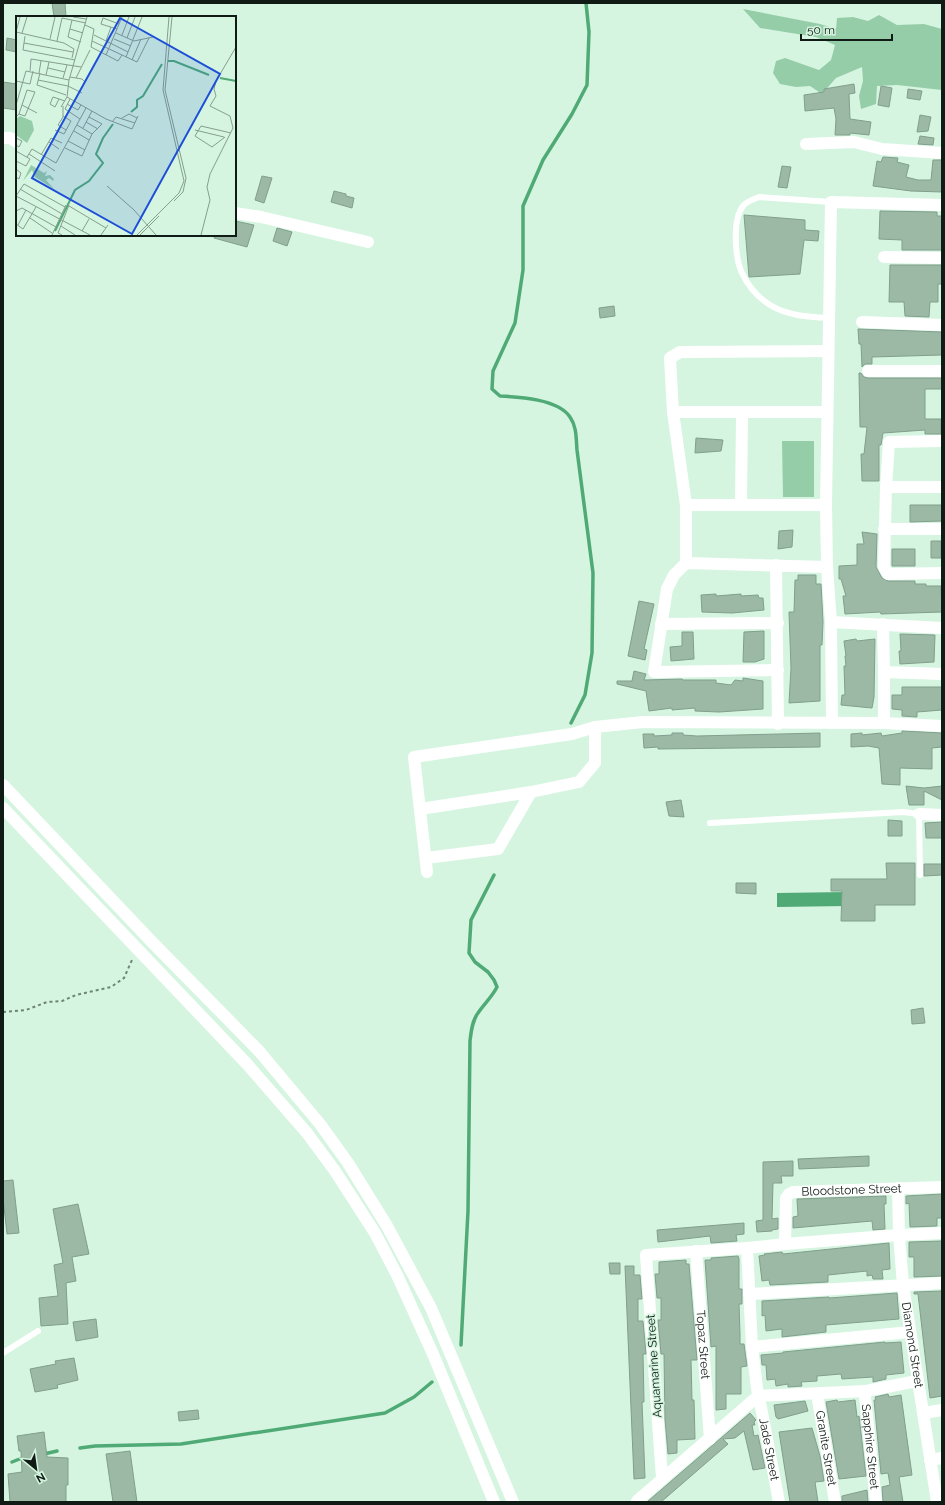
<svg xmlns="http://www.w3.org/2000/svg" width="945" height="1505" viewBox="0 0 945 1505" font-family="Raleway,sans-serif">
  <style>
    .green { fill: #96cda9 }
    .water { fill: #4faa76 }
    .lines { fill: none; stroke-linecap: round; stroke-linejoin: round }
    .stream { stroke: #4faa76; stroke-width: 3.5 }
    .building { fill: #9bb9a5; stroke: #819f8c }
    .path { stroke: #6e8476; stroke-width: 2; stroke-dasharray: 3 3; stroke-linecap: butt }
    .lane { stroke: #fff; stroke-width: 6 }
    .street { stroke: #fff; stroke-width: 12 }
    .labels { text-anchor: middle; dominant-baseline: central; stroke-width: 3; stroke-linejoin: round; paint-order: stroke }
    .street-label { font-size: 12px; fill: #0f1b14; stroke: #d5f5e0 }
    .inset-river { fill: none; stroke: #4faa76; stroke-width: 2 }
    .inset-road { fill: none; stroke: #869e8e; stroke-width: 1 }
    .view { fill: #1d4ed8; fill-opacity: 0.15; stroke: #1d4ed8; stroke-width: 2 }
    .inset-edge { fill: none; stroke: #0f1b14; stroke-width: 2 }
  </style>
  <rect width="100%" height="100%" fill="#d5f5e0"/>
  <path class="green" d="M 743,9 L 820,24 L 836,29 L 837,18 L 853,17 L 868,21 L 879,15 L 897,25 L 924,24 L 942,29 L 942,90 L 897,85 L 877,86 L 876,104 L 861,109 L 859,96 L 863,81 L 862,67 L 836,78 L 822,94 L 810,86 L 796,87 L 780,84 L 773,73 L 776,61 L 785,58 L 819,70 L 831,60 L 835,45 L 816,37 L 760,28 Z
    M 782,441 L 814,441 L 814,497 L 783,497 Z"/>
  <path class="water" d="M 847,892 L 847,906 L 777,907 L 777,893 Z"/>
  <g class="lines">
    <path class="stream" d="M 571,723 L 585,695 L 592,653 L 593,573 L 577,450 C 576,439 577,427 570,417 C 558,399 519,397 500,396 L 492,389 L 493,371 L 515,323 L 523,270 L 523,206 L 543,160 L 572,114 L 587,85 L 589,32 L 586,3
      M 461,1345 L 468,1211 L 470,1041 C 471,1032 472,1021 478,1013 C 484,1004 492,997 497,987 L 494,980 L 488,972 L 475,962 L 469,953 L 471,920 L 494,875
      M 80,1448 L 95,1446 L 181,1444 L 385,1413 L 414,1397 L 432,1382
      M 44,1454 L 57,1451
      M 12,1462 L 22,1458"/>
  </g>
  <path class="building" d="M 52,3 L 65,3 L 66,17 L 54,17 Z
    M 7,38 L 17,40 L 17,52 L 6,50 Z
    M 3,82 L 17,84 L 17,110 L 3,108 Z
    M 854,84 L 855,93 L 849,94 L 850,119 L 871,122 L 869,135 L 850,133 L 850,135 L 835,135 L 836,119 L 834,108 L 805,111 L 804,95 L 824,92 L 824,89 Z
    M 881,86 L 892,88 L 889,107 L 878,105 Z
    M 908,89 L 922,91 L 920,100 L 907,98 Z
    M 920,115 L 931,117 L 928,131 L 917,132 Z
    M 920,136 L 934,138 L 933,145 L 918,144 Z
    M 883,157 L 898,158 L 897,162 L 909,165 L 906,177 L 918,180 L 931,180 L 933,160 L 942,160 L 942,192 L 911,191 L 873,186 L 877,161 L 881,162 Z
    M 782,166 L 791,167 L 787,188 L 778,187 Z
    M 262,176 L 272,178 L 264,203 L 255,200 Z
    M 334,191 L 346,194 L 346,196 L 354,198 L 352,208 L 331,202 Z
    M 880,211 L 937,212 L 937,216 L 942,216 L 942,250 L 902,250 L 902,240 L 879,239 Z
    M 744,215 L 805,220 L 805,230 L 819,231 L 818,241 L 804,240 L 800,274 L 749,277 Z
    M 235,221 L 254,225 L 247,247 L 214,238 L 215,235 L 235,235 Z
    M 277,228 L 292,232 L 287,246 L 273,241 Z
    M 890,265 L 942,265 L 942,284 L 938,284 L 938,302 L 930,302 L 929,317 L 905,316 L 904,302 L 889,302 Z
    M 614,306 L 615,316 L 600,318 L 599,308 Z
    M 858,329 L 942,332 L 942,355 L 872,357 L 872,364 L 865,364 L 862,367 L 861,344 L 859,344 Z
    M 859,373 L 861,373 L 864,377 L 868,378 L 942,378 L 942,389 L 925,389 L 925,419 L 941,419 L 941,434 L 925,434 L 925,430 L 883,433 L 881,445 L 879,445 L 879,481 L 862,481 L 861,454 L 864,454 L 867,427 L 860,427 Z
    M 696,438 L 723,440 L 721,451 L 695,453 Z
    M 910,505 L 942,505 L 942,521 L 910,522 Z
    M 793,530 L 792,547 L 778,549 L 779,531 Z
    M 862,532 L 877,534 L 876,567 L 882,578 L 888,581 L 915,581 L 915,584 L 926,584 L 926,586 L 941,586 L 942,612 L 881,614 L 880,612 L 845,614 L 843,596 L 846,596 L 841,579 L 839,579 L 839,566 L 857,565 L 857,544 L 864,544 Z
    M 931,541 L 941,541 L 941,558 L 931,558 Z
    M 892,549 L 915,549 L 915,566 L 892,566 Z
    M 798,575 L 816,575 L 816,584 L 821,584 L 823,622 L 822,645 L 820,645 L 820,701 L 789,703 L 791,668 L 789,612 L 794,612 L 795,580 L 798,580 Z
    M 716,594 L 716,596 L 741,594 L 741,596 L 758,595 L 759,598 L 763,598 L 764,610 L 732,613 L 702,612 L 701,595 Z
    M 639,601 L 654,604 L 644,649 L 647,650 L 645,660 L 628,656 Z
    M 764,631 L 764,659 L 755,662 L 743,662 L 744,632 Z
    M 682,632 L 693,632 L 694,659 L 671,661 L 670,647 L 682,646 Z
    M 900,634 L 935,635 L 934,662 L 900,664 L 899,651 L 901,651 Z
    M 856,639 L 857,641 L 875,639 L 874,697 L 872,708 L 841,705 L 842,695 L 845,695 L 844,666 L 846,666 L 845,656 L 846,656 L 844,641 Z
    M 634,671 L 646,674 L 644,680 L 682,679 L 683,680 L 716,680 L 716,683 L 731,685 L 735,680 L 743,681 L 743,678 L 763,681 L 763,709 L 719,712 L 695,711 L 695,708 L 672,710 L 672,708 L 649,711 L 646,691 L 617,684 L 617,681 L 632,681 Z
    M 902,687 L 942,687 L 942,710 L 917,712 L 917,717 L 902,716 L 902,710 L 892,709 L 892,695 L 902,695 Z
    M 902,731 L 942,733 L 942,747 L 932,748 L 932,769 L 900,768 L 900,785 L 882,784 L 879,748 L 868,746 L 851,747 L 851,734 L 862,733 L 862,735 L 881,733 L 882,736 L 902,733 Z
    M 672,733 L 683,733 L 683,735 L 697,736 L 820,733 L 820,747 L 658,749 L 658,747 L 644,748 L 643,734 L 654,734 L 654,736 L 672,735 Z
    M 906,786 L 924,788 L 942,786 L 942,800 L 924,791 L 924,805 L 909,805 Z
    M 681,800 L 684,817 L 669,816 L 666,802 Z
    M 888,820 L 902,821 L 902,836 L 888,836 Z
    M 942,822 L 942,838 L 926,838 L 925,823 Z
    M 886,863 L 915,863 L 915,905 L 875,905 L 875,921 L 841,921 L 842,891 L 831,891 L 831,879 L 887,879 Z
    M 924,864 L 942,864 L 942,875 L 924,876 Z
    M 736,883 L 756,883 L 756,894 L 736,893 Z
    M 923,1008 L 925,1023 L 912,1024 L 911,1010 Z
    M 869,1156 L 869,1166 L 799,1169 L 798,1159 Z
    M 793,1161 L 793,1176 L 781,1176 L 782,1183 L 773,1183 L 772,1219 L 778,1218 L 778,1229 L 772,1230 L 772,1231 L 757,1232 L 756,1221 L 763,1220 L 763,1162 Z
    M 13,1180 L 19,1233 L 7,1234 L 3,1198 L 3,1181 Z
    M 942,1194 L 942,1218 L 937,1218 L 937,1226 L 910,1227 L 909,1203 L 906,1204 L 906,1196 Z
    M 886,1196 L 886,1204 L 884,1204 L 885,1229 L 873,1230 L 872,1221 L 793,1228 L 793,1217 L 798,1216 L 797,1199 Z
    M 78,1204 L 89,1254 L 72,1257 L 76,1281 L 66,1283 L 68,1324 L 41,1326 L 39,1298 L 58,1296 L 54,1265 L 63,1263 L 53,1209 Z
    M 744,1223 L 744,1234 L 736,1235 L 737,1241 L 711,1243 L 710,1236 L 658,1242 L 657,1230 Z
    M 942,1241 L 942,1276 L 914,1277 L 914,1257 L 909,1257 L 909,1242 Z
    M 889,1243 L 890,1269 L 882,1270 L 883,1279 L 873,1279 L 872,1275 L 867,1276 L 867,1271 L 828,1275 L 828,1282 L 770,1285 L 769,1280 L 762,1281 L 759,1256 L 765,1255 L 764,1254 L 782,1252 L 783,1254 Z
    M 738,1256 L 739,1259 L 739,1289 L 742,1289 L 742,1304 L 739,1304 L 740,1334 L 740,1344 L 744,1344 L 747,1366 L 741,1367 L 741,1394 L 726,1394 L 726,1409 L 716,1410 L 716,1346 L 711,1347 L 705,1260 L 711,1260 L 711,1258 Z
    M 686,1260 L 686,1264 L 689,1264 L 697,1360 L 691,1360 L 692,1400 L 694,1400 L 695,1439 L 677,1440 L 677,1453 L 668,1454 L 665,1419 L 664,1354 L 661,1354 L 658,1320 L 661,1320 L 661,1298 L 657,1298 L 655,1274 L 659,1274 L 659,1262 Z
    M 609,1263 L 620,1263 L 620,1274 L 610,1274 Z
    M 625,1266 L 634,1266 L 634,1275 L 640,1275 L 642,1299 L 638,1299 L 638,1321 L 643,1321 L 646,1354 L 643,1354 L 644,1402 L 642,1402 L 645,1478 L 634,1479 Z
    M 942,1291 L 942,1396 L 930,1398 L 918,1294 L 914,1294 L 914,1292 Z
    M 897,1293 L 899,1319 L 826,1325 L 826,1332 L 782,1337 L 782,1329 L 766,1331 L 765,1315 L 762,1316 L 762,1301 L 829,1297 L 829,1298 Z
    M 96,1319 L 98,1337 L 76,1341 L 73,1322 Z
    M 885,1342 L 885,1343 L 901,1342 L 904,1373 L 886,1375 L 886,1379 L 873,1382 L 873,1377 L 842,1379 L 841,1374 L 817,1376 L 817,1381 L 801,1382 L 802,1386 L 788,1387 L 788,1384 L 776,1386 L 775,1379 L 767,1380 L 766,1365 L 762,1365 L 761,1355 L 783,1353 L 783,1352 Z
    M 74,1358 L 78,1380 L 57,1385 L 58,1388 L 35,1392 L 30,1369 L 56,1364 L 55,1361 Z
    M 888,1394 L 889,1397 L 901,1395 L 912,1475 L 899,1477 L 903,1502 L 883,1502 L 882,1487 L 890,1485 L 888,1473 L 881,1474 L 874,1400 L 876,1400 L 875,1397 Z
    M 837,1400 L 838,1402 L 855,1400 L 857,1417 L 859,1416 L 866,1476 L 839,1479 L 826,1402 Z
    M 805,1401 L 808,1411 L 778,1419 L 776,1417 L 774,1405 Z
    M 198,1410 L 199,1419 L 179,1421 L 178,1412 Z
    M 750,1413 L 756,1420 L 754,1422 L 755,1425 L 752,1425 L 754,1436 L 758,1435 L 765,1468 L 753,1470 L 744,1431 L 735,1438 L 723,1439 L 728,1444 L 661,1502 L 647,1502 Z
    M 812,1428 L 820,1456 L 824,1481 L 815,1482 L 818,1502 L 790,1502 L 779,1432 Z
    M 44,1432 L 47,1457 L 68,1458 L 68,1485 L 66,1485 L 66,1502 L 10,1502 L 8,1474 L 22,1472 L 21,1451 L 19,1451 L 17,1436 Z
    M 130,1451 L 137,1502 L 113,1502 L 106,1454 Z
    M 867,1490 L 868,1502 L 842,1502 L 842,1496 Z"/>
  <g class="lines">
    <path class="path" d="M 3,1012 L 26,1010 L 47,1002 L 62,1001 L 76,995 L 111,987 L 124,978 L 132,960"/>
    <path class="lane" d="M 829,318 C 809,317 788,316 770,305 C 759,298 748,286 742,273 C 735,258 732,220 743,206 C 747,201 754,199 759,197 L 831,202
      M 710,823 L 903,812 L 919,814 L 920,875
      M 3,1353 L 38,1331"/>
    <g class="street">
      <path d="M 3,138 L 10,138 L 17,142"/>
      <path d="M 806,144 L 854,142 L 882,149 L 942,153"/>
      <path d="M 235,213 L 261,217 L 368,242"/>
      <path d="M 884,257 L 942,258"/>
      <path d="M 862,322 L 942,325"/>
      <path d="M 868,371 L 942,371"/>
      <path d="M 673,412 L 827,412"/>
      <path d="M 942,441 L 889,442 L 886,487 L 884,567 L 888,574 L 942,573"/>
      <path d="M 886,487 L 942,487"/>
      <path d="M 686,505 L 826,505"/>
      <path d="M 741,505 L 742,413"/>
      <path d="M 884,529 L 942,529"/>
      <path d="M 686,563 L 686,505 L 673,412 L 670,358 L 680,352 L 828,351"/>
      <path d="M 776,565 L 778,724"/>
      <path d="M 831,622 L 942,628"/>
      <path d="M 661,624 L 778,623"/>
      <path d="M 883,624 L 884,672"/>
      <path d="M 778,670 L 654,672 L 667,589 L 674,575 L 686,563 L 827,567"/>
      <path d="M 832,723 L 831,622 L 827,567 L 826,505 L 831,202 L 942,205"/>
      <path d="M 884,723 L 884,672 L 942,674"/>
      <path d="M 3,785 L 152,942 L 259,1051 L 320,1124 L 348,1163 L 387,1226 L 431,1308 L 513,1502"/>
      <path d="M 3,808 L 247,1064 L 307,1133 L 335,1171 L 375,1233 L 397,1275 L 433,1354 L 494,1502"/>
      <path d="M 420,809 L 531,792 L 579,782 L 595,763 L 595,727"/>
      <path d="M 919,814 L 942,815"/>
      <path d="M 426,858 L 498,849 L 531,792"/>
      <path d="M 427,872 L 414,757 L 572,734 L 595,727 L 643,722 L 884,723 L 942,726"/>
      <path id="s1" d="M 898,1188 L 899,1235 L 903,1285 L 937,1502"/>
      <path id="s2" d="M 785,1244 L 786,1198 L 789,1194 L 793,1192 L 942,1187"/>
      <path id="s3" d="M 747,1248 L 752,1347 L 758,1396 L 761,1407 L 779,1502"/>
      <path id="s4" d="M 696,1251 L 710,1439"/>
      <path d="M 749,1294 L 942,1283"/>
      <path d="M 752,1347 L 910,1332"/>
      <path id="s5" d="M 866,1391 L 865,1397 L 876,1502"/>
      <path id="s6" d="M 817,1394 L 835,1502"/>
      <path d="M 923,1413 L 942,1410"/>
      <path d="M 930,1460 L 942,1458"/>
      <path d="M 662,1478 L 646,1255 L 747,1248 L 785,1244 L 899,1235 L 942,1233"/>
      <path d="M 637,1501 L 758,1396 L 866,1391 L 917,1381"/>
    </g>
  </g>
  <g class="labels">
    <g class="street-label">
      <text stroke="none"><textPath href="#s2" startOffset="114">Bloodstone Street</textPath></text>
      <text stroke="none"><textPath href="#s4" startOffset="94">Topaz Street</textPath></text>
      <text stroke="none"><textPath href="#s1" startOffset="158">Diamond Street</textPath></text>
      <text transform="translate(654 1366) rotate(-94)">Aquamarine Street</text>
      <text stroke="none"><textPath href="#s5" startOffset="56">Sapphire Street</textPath></text>
      <text stroke="none"><textPath href="#s6" startOffset="55">Granite Street</textPath></text>
      <text stroke="none"><textPath href="#s3" startOffset="203">Jade Street</textPath></text>
    </g>
  </g>
  <g transform="translate(16 16)">
    <rect width="220" height="220" fill="#d5f5e0"/>
    <path d="M 4,100 L 16,105 L 18,114 L 11,127 L 0,119 L 0,103 ZM 15,149 L 28,157 L 31,155 L 29,160 L 34,159 L 38,163 L 37,165 L 33,162 L 30,164 L 38,173 L 19,161 L 16,154 L 7,165 Z" fill="#96cda9"/>
    <path class="inset-river" d="M 152,45 L 158,45 L 193,59M 204,62 L 220,65M 115,96 L 121,91 L 121,84 L 127,80 L 146,48M 39,215 L 59,174 L 73,165 L 87,147 L 80,138 L 87,122 L 97,108"/>
    <path class="inset-road" d="M 57,1 L 70,3M 156,1 L 149,74 L 170,162 L 167,176 L 158,185M 56,4 L 52,21 L 65,26M 69,9 L 78,13 L 75,31 L 102,45 L 106,39M 54,13 L 67,17M 101,13 L 85,8 L 87,2 L 103,8M 0,16 L 48,27 L 58,33 L 56,42M 0,16 L 4,1M 6,17 L 11,1M 100,17 L 118,25 L 137,21M 78,19 L 112,36M 106,19 L 113,1M 9,20 L 7,34 L 59,44M 111,22 L 119,1M 34,23 L 39,1M 98,23 L 115,30M 41,25 L 46,2 L 70,7M 76,25 L 121,46 L 133,22M 90,25 L 95,11M 8,27 L 57,36M 90,39 L 106,1M 110,41 L 126,1M 116,44 L 125,23M 32,52 L 49,56M 14,55 L 15,43 L 65,51M 23,57 L 25,45M 24,57 L 21,69 L 50,79M 30,59 L 33,46M 54,61 L 66,63 L 69,66M 47,62 L 51,49M 60,62 L 74,34M 22,64 L 52,70 L 66,77M 0,65 L 14,68 L 17,55M 51,81 L 90,103 L 116,113 L 122,100M 43,83 L 39,91 L 34,88 L 37,81 L 49,85M 54,83 L 49,93 L 64,103M 51,88 L 62,94 L 65,89M 0,89 L 10,55 L 53,64M 6,89 L 21,97M 47,90 L 47,101 L 42,109 L 50,114M 45,91 L 51,81 L 53,64 L 71,1M 0,101 L 3,98 L 9,100 L 19,76 L 11,74 L 3,98M 106,102 L 113,98 L 121,102M 70,106 L 82,113M 96,106 L 100,101 L 119,107M 61,109 L 76,118M 67,112 L 76,95M 39,114 L 48,118 L 55,105 L 47,100M 179,114 L 208,121M 58,115 L 73,124M 209,121 L 196,131 L 179,120 L 185,110 L 215,117M 0,122 L 6,125 L 3,131 L 0,129M 52,125 L 69,134M 33,126 L 43,133M 49,132 L 66,140 L 76,118 L 86,108 L 73,101M 0,135 L 14,143 L 10,150 L 0,145M 13,138 L 39,155M 25,139 L 35,122 L 46,127M 11,141 L 16,133 L 40,147 L 70,92M 0,153 L 5,157 L 3,163 L 0,161M 91,170 L 118,194 L 140,219M 4,173 L 46,198M 0,180 L 74,219M 0,180 L 8,168 L 49,191M 53,190 L 90,212M 0,195 L 6,192 L 40,211M 14,202 L 36,217M 0,208 L 7,213 L 20,191M 2,209 L 10,194M 45,210 L 59,219M 66,215 L 73,203M 36,219 L 50,189M 46,219 L 42,217 L 53,189M 85,219 L 92,209M 121,219 L 163,177 L 168,165 L 147,74 L 153,1M 124,219 L 143,200M 185,219 L 194,184 L 191,171 L 194,158 L 217,112 L 214,100 L 194,90 L 200,80 L 198,73 L 200,65 L 220,31"/>
    <path class="view" d="M 104,2 L 204,58 L 116,218 L 16,162 Z"/>
    <rect width="220" height="220" class="inset-edge"/>
  </g>
  <rect width="945" height="1505" fill="none" stroke="#0f1b14" stroke-width="8"/>
  <g transform="translate(36 1469) rotate(151)" stroke="#d5f5e0" stroke-width="3" paint-order="stroke">
  <path d="M0-3L7 15L0 10L-7 15Z" fill="#0f1b14"/>
  <text y="-6" font-size="11" font-weight="bold" text-anchor="middle" fill="#0f1b14">N</text>
  </g>
  <path d="M801 34v6h91v-6" fill="none" stroke="#0f1b14" stroke-width="2"/>
  <text x="807" y="34" font-size="12" fill="#0f1b14" stroke="#d5f5e0" stroke-width="3" paint-order="stroke">50 m</text>
</svg>
